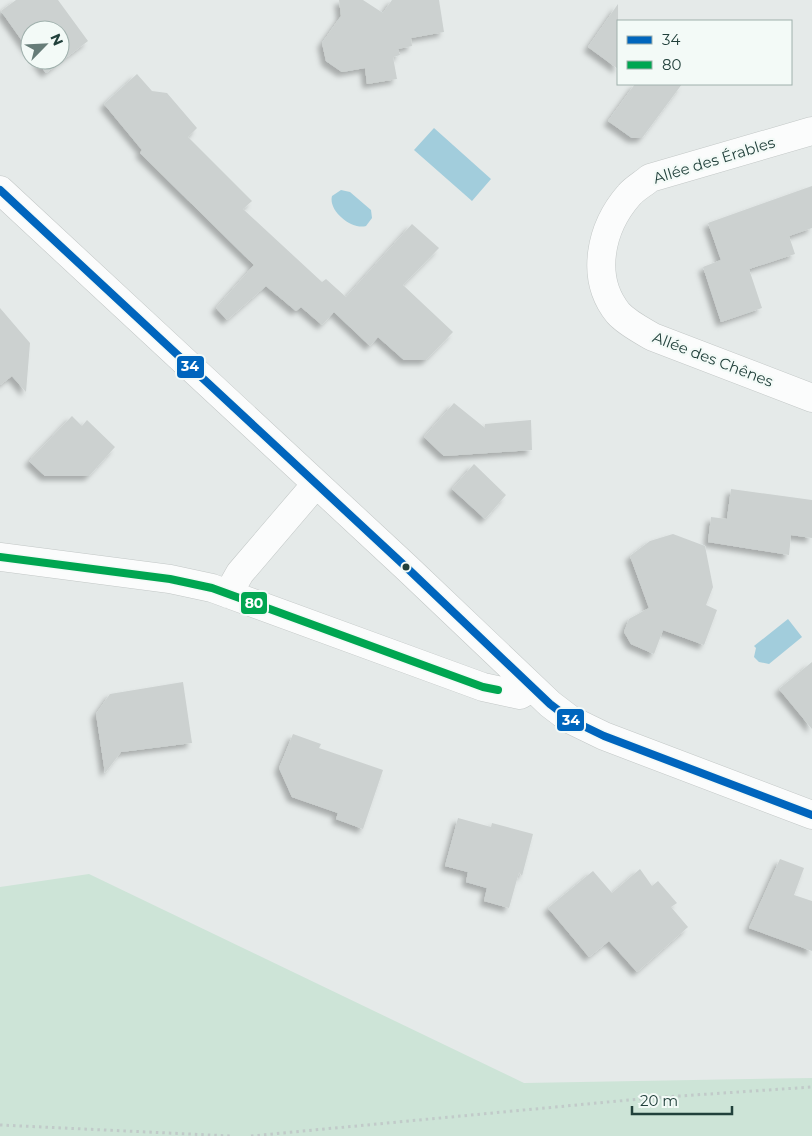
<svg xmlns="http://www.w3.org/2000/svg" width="812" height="1136" viewBox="0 0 812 1136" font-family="Montserrat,sans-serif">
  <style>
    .green { fill: #cde4d7 }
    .water { fill: #a2cddc }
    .building { fill: #ccd1d0; filter: url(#shadow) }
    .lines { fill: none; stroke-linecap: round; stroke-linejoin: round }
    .street-casing { stroke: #c2c7c6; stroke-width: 29 }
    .path { stroke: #c1cac9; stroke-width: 3; stroke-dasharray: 2.5 4; stroke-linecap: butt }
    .street { stroke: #fbfcfc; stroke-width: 28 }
    .bus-1-casing { stroke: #f3faf7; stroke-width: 11 }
    .bus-2-casing { stroke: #f3faf7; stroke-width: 11 }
    .bus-1 { stroke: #0065bd; stroke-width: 8 }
    .bus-2 { stroke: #00a651; stroke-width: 8 }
    .bus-dot { fill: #21403b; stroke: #f3faf7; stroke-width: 2 }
    .labels { text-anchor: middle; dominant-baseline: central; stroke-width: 4.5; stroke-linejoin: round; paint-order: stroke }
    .street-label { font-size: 15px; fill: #21403b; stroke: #f3faf7 }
    .line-badge { stroke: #f3faf7; stroke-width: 2 }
    .badge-label { font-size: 14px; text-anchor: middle; font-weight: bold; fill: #fff }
  </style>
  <defs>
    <filter id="shadow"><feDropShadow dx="-4.5" dy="4.5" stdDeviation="2.5" flood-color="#0004"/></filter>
  </defs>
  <rect width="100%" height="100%" fill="#e5eae9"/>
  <path class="green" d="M 89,874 L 524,1083 L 812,1078 L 812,1136 L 0,1136 L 0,887 Z"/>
  <path class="water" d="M 434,128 L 491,179 L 472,201 L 414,150 Z
    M 341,190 L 350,192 L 371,210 L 372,218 L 366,226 C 352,230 328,211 332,196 Z
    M 788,619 L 802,637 L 769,664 L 759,662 L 754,657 L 756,648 L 754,646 Z"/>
  <path class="building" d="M 16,0 L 58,0 L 88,41 L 46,73 L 36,60 L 60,60 L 60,30 L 30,30 L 30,52 L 1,11 Z
    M 339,0 L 363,0 L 383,13 L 392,0 L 439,0 L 444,32 L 411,38 L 412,46 L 398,49 L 400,55 L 393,57 L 397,79 L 367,84 L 365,68 L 342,72 L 326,61 L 322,43 L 341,16 Z
    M 618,4 L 618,69 L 588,47 Z
    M 137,74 L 152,91 L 167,93 L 197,128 L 188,137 L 252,201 L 243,209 L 322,282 L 326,279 L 346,297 L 412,224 L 439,248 L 403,285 L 453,332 L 426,360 L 404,360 L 378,337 L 370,346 L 334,312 L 322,325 L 301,307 L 296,311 L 266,286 L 227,320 L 216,308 L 254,265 L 140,153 L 142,150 L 104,104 Z
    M 635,84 L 682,84 L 642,138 L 632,138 L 608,121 Z
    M 812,186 L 812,228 L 789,236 L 795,254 L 749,269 L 762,308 L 721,322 L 703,267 L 721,260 L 708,223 Z
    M 0,308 L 30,343 L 26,392 L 12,376 L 0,385 Z
    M 454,403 L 485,428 L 485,424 L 531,420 L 532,450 L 444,456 L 424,437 Z
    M 72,416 L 82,426 L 87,420 L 115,447 L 89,476 L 45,476 L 29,461 Z
    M 474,464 L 506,495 L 485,519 L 452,489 Z
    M 731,489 L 812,500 L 812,538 L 791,535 L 789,555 L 708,542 L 711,517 L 727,519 Z
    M 673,534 L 705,546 L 713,587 L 706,605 L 717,610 L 704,645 L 663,630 L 654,654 L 631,644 L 624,632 L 629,619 L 649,608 L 630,556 L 650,541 Z
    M 812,662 L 812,729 L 779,689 Z
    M 183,682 L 192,743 L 121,752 L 105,773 L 96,714 L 110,694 Z
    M 293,734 L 321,744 L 319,748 L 383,770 L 363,829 L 336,819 L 338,813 L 292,797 L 279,768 Z
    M 458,818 L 491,827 L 492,823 L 533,834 L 522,876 L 519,872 L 509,908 L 484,901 L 487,888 L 466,882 L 468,872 L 445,866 Z
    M 780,859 L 804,868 L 794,895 L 812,901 L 812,951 L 749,928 Z
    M 640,869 L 652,886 L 658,881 L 677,903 L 671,907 L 688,927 L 637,972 L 609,941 L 589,957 L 548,908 L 593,871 L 612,893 Z"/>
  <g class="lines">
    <defs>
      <path id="street" d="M 812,131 L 650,178 C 643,184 634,189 629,195 C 601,227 589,277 618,313 C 627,323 641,330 653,337 L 812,398
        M 0,190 L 406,567 L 550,704 L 571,720 L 604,736 L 812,815
        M 0,557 L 170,579 L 212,588 L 483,687 L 520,695 L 532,688
        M 228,594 L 240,573 L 316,484"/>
    </defs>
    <use href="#street" class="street-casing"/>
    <path class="path" d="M 0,1125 L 231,1136
      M 251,1136 L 650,1098 L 812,1087"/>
    <use href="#street" class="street"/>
    <defs>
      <path id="bus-1" d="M 0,190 L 406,567 L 550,704 L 571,720 L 604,736 L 812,815"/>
      <path id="bus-2" d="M 0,557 L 170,579 L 212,588 L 483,687 L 498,690"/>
    </defs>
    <use href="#bus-1" class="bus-1-casing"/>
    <use href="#bus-2" class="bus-2-casing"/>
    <use href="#bus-1" class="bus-1"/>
    <use href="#bus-2" class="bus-2"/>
  </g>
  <circle class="bus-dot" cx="406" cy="567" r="4.5"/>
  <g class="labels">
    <g class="street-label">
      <text transform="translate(714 160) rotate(-17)">Allée des Érables</text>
      <text transform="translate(713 359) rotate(21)">Allée des Chênes</text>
    </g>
  </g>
  <g class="line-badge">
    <rect x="176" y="355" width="29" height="24" rx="5" fill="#0065bd"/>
    <rect x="240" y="591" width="28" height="24" rx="5" fill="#00a651"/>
    <rect x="556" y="708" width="29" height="24" rx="5" fill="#0065bd"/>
  </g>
  <g class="badge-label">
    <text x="190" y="371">34</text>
    <text x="254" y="608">80</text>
    <text x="571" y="725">34</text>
  </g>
  <rect x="617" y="20" width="175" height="65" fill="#f3faf7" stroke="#9fb0ac"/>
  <rect x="627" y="36" width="25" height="8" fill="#0065bd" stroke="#9fb0ac"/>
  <text x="662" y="45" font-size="15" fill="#21403b">34</text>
  <rect x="627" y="61" width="25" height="8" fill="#00a651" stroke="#9fb0ac"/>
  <text x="662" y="70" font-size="15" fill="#21403b">80</text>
  <g transform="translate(45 45) rotate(66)"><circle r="24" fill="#f3faf7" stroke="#9fb0ac"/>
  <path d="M0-4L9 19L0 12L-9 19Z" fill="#667c78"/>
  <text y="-8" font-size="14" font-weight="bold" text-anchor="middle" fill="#21403b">N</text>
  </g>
  <path d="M632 1106v8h100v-8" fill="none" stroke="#21403b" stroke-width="2.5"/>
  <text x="640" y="1106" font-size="15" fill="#21403b" stroke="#f3faf7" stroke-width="4" paint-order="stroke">20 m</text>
</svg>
